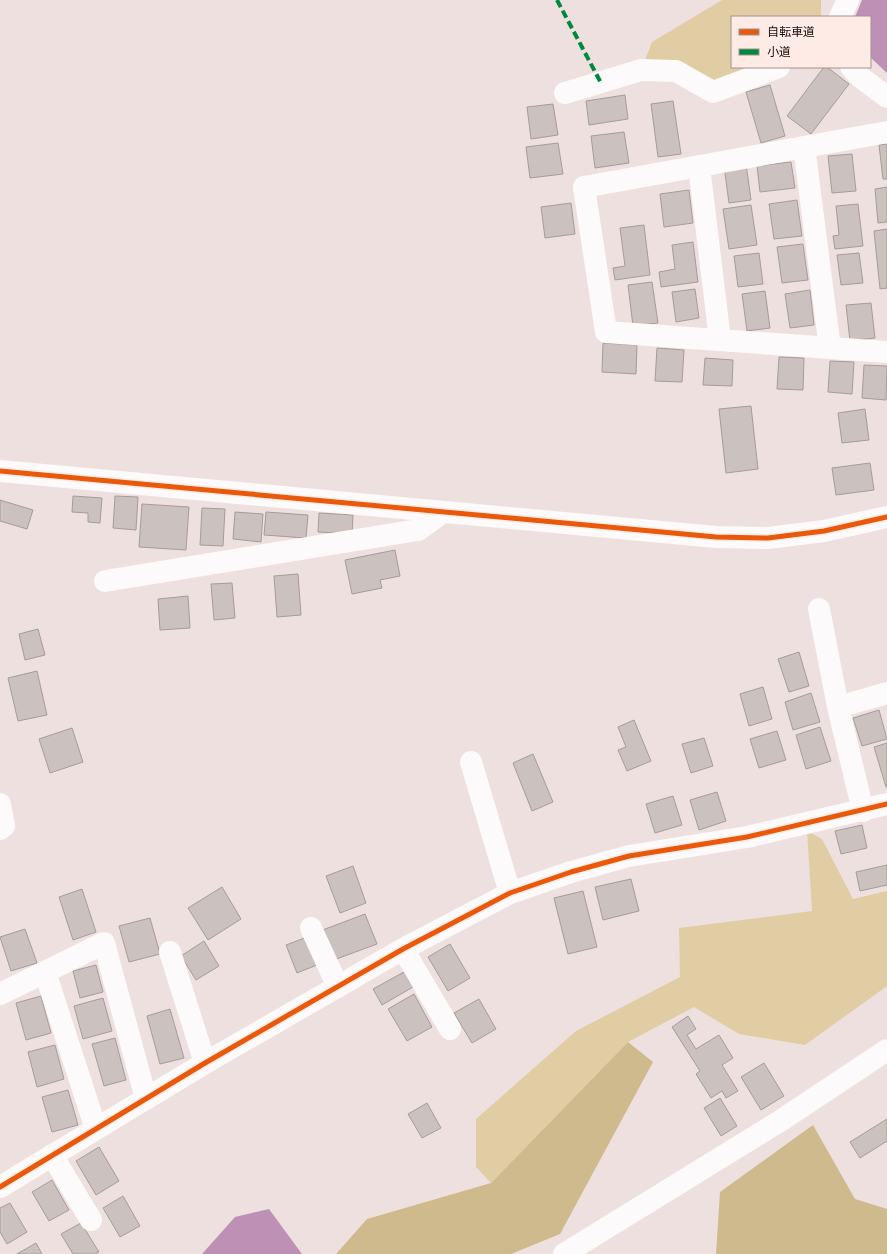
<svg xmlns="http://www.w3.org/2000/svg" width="887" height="1254" viewBox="0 0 887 1254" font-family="'Varela Round','Noto Sans JP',sans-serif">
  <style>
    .green { fill: #e0cda4 }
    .forest { fill: #ceba8c }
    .water { fill: #bf90b5 }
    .building { fill: #cbc1be; stroke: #a59c98 }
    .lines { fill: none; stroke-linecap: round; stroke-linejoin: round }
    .minor { stroke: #fcfafa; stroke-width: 22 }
    .quiet { stroke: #00873e; stroke-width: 4; stroke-dasharray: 8 4; stroke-linecap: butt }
    .cycleway-casing { stroke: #ffebe6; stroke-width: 8 }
    .cycleway { stroke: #e8590c; stroke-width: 5 }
  </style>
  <rect width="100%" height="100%" fill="#eee0de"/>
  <path class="green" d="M 722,0 L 821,0 L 821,17 L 732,17 L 732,67 L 755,67 L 716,83 L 644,63 L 652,42 Z
    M 807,831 L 822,839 L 853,899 L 887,891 L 887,986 L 805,1045 L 739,1034 L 694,1007 L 628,1042 L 491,1183 L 476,1167 L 476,1119 L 576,1031 L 680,977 L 679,928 L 812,911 Z"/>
  <path class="forest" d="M 628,1042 L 653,1062 L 560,1234 L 511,1254 L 336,1254 L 367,1219 L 491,1183 Z
    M 813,1125 L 855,1199 L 887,1209 L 887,1254 L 716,1254 L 720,1192 Z"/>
  <path class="water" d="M 862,0 L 887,0 L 887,73 L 870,57 L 870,17 L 855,17 Z
    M 269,1209 L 302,1254 L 202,1254 L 235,1217 Z"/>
  <path class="building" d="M 824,67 L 827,67 L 849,84 L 811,134 L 787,116 Z
    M 770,85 L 785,136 L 761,143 L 746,92 Z
    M 625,95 L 628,119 L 589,125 L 586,101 Z
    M 673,101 L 681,154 L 658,157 L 651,104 Z
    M 553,104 L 558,135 L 531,139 L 527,107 Z
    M 624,132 L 629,163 L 595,168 L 591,136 Z
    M 558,143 L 563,174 L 530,178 L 526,147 Z
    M 887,144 L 887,179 L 883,179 L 879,145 Z
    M 852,154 L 856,191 L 832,193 L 828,156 Z
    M 791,162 L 795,188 L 760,192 L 757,166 Z
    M 746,164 L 751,200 L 729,203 L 724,166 Z
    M 887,187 L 887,222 L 878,223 L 875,189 Z
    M 689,190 L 693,223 L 664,227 L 660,194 Z
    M 797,200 L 802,236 L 774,239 L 769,204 Z
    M 571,203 L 575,234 L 545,238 L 541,207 Z
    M 858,204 L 863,246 L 835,249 L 833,236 L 839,235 L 836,206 Z
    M 751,205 L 757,245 L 729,249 L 723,209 Z
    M 644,225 L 650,275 L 615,280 L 613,268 L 625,266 L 620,228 Z
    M 887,229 L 887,288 L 880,289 L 874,231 Z
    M 693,242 L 698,282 L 661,287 L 659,272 L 675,269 L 672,245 Z
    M 803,244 L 808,280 L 782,283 L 777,247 Z
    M 759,253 L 763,284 L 738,287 L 734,256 Z
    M 859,253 L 863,283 L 841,285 L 837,255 Z
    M 652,282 L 658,323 L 633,326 L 628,285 Z
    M 695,289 L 699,318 L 676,322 L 672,292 Z
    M 810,290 L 814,325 L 790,328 L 785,294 Z
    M 765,291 L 770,328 L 747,331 L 742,294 Z
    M 871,303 L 875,338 L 850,341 L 846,305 Z
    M 603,343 L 637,345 L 636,374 L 602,372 Z
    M 657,348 L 684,350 L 682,382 L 655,381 Z
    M 779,357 L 804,358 L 803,390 L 777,389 Z
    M 705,358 L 733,360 L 732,386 L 703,385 Z
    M 830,361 L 854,362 L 852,394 L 828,392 Z
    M 864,365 L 887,366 L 886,400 L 862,398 Z
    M 751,406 L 758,469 L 726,473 L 719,409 Z
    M 865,409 L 869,440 L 842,443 L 838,413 Z
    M 870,463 L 874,490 L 836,495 L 832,468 Z
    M 73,496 L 102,498 L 100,523 L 88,522 L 88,513 L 72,512 Z
    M 115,496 L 138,497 L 136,530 L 113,528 Z
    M 0,500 L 33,510 L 27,529 L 0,521 Z
    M 142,504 L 189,507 L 186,550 L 139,547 Z
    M 202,508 L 225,509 L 223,546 L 200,545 Z
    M 235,512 L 263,514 L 261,542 L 233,539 Z
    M 266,512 L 308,515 L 306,538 L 264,535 Z
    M 319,513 L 353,515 L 352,534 L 318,532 Z
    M 395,550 L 400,576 L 380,580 L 382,588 L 352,594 L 345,560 Z
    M 298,574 L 301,615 L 277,617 L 274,576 Z
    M 232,583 L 235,618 L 214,620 L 211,584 Z
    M 188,596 L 190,628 L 160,630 L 158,599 Z
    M 38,629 L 45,655 L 25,660 L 19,634 Z
    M 799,652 L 809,686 L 789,692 L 778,659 Z
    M 37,671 L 47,715 L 18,721 L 8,678 Z
    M 763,687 L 772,719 L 749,726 L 740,694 Z
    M 811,693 L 820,722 L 793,730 L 785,702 Z
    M 879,710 L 887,739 L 862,746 L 853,718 Z
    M 634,720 L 651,761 L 627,771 L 618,750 L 626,747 L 618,727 Z
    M 820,727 L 831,761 L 806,769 L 796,735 Z
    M 72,728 L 83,762 L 50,773 L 39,739 Z
    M 777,731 L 786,760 L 759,768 L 750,739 Z
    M 704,738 L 713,766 L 691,773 L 682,744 Z
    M 887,743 L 887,787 L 886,787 L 874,747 Z
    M 533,754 L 553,802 L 532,811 L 513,763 Z
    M 717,792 L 726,821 L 699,830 L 690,800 Z
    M 673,796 L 682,825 L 655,833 L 646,804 Z
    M 862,825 L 867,848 L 841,854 L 835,831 Z
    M 887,865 L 887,885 L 860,891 L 856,872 Z
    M 353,866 L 366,903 L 340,913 L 326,876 Z
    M 631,879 L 639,911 L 603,920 L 595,887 Z
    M 222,887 L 241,919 L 208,940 L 188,908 Z
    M 82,889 L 96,932 L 73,940 L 59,897 Z
    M 583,891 L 597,947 L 568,954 L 554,898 Z
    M 365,914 L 377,944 L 331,961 L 320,931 Z
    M 150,918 L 160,954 L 129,962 L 119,926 Z
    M 25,929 L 37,963 L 11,971 L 0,937 Z
    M 307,937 L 317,965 L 297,973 L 286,945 Z
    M 204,941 L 219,966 L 196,980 L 181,956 Z
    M 450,944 L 470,978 L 448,991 L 428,957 Z
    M 96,965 L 103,992 L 80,998 L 73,971 Z
    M 404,972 L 413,987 L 382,1005 L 373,989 Z
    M 414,994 L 432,1027 L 407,1041 L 388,1009 Z
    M 41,996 L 51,1033 L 26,1040 L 16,1003 Z
    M 103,998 L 112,1031 L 83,1039 L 74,1006 Z
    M 479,999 L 496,1029 L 472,1043 L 454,1013 Z
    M 170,1009 L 184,1058 L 160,1064 L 147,1016 Z
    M 688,1016 L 696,1029 L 687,1035 L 696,1049 L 719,1035 L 733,1058 L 722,1065 L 738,1091 L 726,1098 L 722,1091 L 711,1098 L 696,1074 L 700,1071 L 672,1027 Z
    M 115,1038 L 126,1080 L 104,1086 L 92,1044 Z
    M 55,1045 L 64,1079 L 37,1087 L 28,1052 Z
    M 764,1063 L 784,1096 L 761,1110 L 741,1077 Z
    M 68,1090 L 78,1125 L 52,1132 L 42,1097 Z
    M 720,1098 L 737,1126 L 721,1136 L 704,1108 Z
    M 427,1103 L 441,1128 L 422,1138 L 408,1114 Z
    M 887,1119 L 887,1141 L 860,1158 L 850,1142 Z
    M 99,1147 L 119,1181 L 96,1195 L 76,1161 Z
    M 52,1180 L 69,1210 L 49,1221 L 32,1192 Z
    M 123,1196 L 140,1226 L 120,1237 L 103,1208 Z
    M 10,1203 L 27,1232 L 7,1244 L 0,1232 L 0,1208 Z
    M 81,1223 L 99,1252 L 95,1254 L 73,1254 L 61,1234 Z
    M 36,1243 L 42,1254 L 17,1254 Z"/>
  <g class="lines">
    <path class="minor" d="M 840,17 L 848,0
      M 851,67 L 860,77 L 887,97
      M 565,93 L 641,70 L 676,71 L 713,92 L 779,67
      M 887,132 L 584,187 L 606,332 L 887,352
      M 804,147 L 830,348
      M 699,166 L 720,340
      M 0,471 L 716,537 L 768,538 L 824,531 L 887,517
      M 105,581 L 418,530 L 443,512
      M 819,609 L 838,707
      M 471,762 L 510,893
      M 0,804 L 4,826 L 0,829
      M 863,811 L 838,707 L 887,693
      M 311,928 L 338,987
      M 403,949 L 450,1029
      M 170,952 L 205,1063
      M 45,972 L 96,1129
      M 0,994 L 104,943 L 146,1099
      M 52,1155 L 91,1220
      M 0,1187 L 205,1063 L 403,949 L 510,893 L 571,872 L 629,856 L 747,837 L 887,804
      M 564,1254 L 780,1121 L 887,1050"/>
    <path class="quiet" d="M 557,0 L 601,83"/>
    <defs>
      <path id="cycleway" d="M 0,471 L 716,537 L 768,538 L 824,531 L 887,517
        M 0,1187 L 205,1063 L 403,949 L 510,893 L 571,872 L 629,856 L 747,837 L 887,804"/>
    </defs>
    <use href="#cycleway" class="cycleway-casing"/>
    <use href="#cycleway" class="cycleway"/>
  </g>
  <rect x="731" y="16" width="140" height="52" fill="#ffebe6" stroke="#a1928f"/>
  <rect x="739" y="29" width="20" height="6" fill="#e8590c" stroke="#a1928f"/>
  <text x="767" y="36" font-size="12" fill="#150d0c">自転車道</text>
  <rect x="739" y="49" width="20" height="6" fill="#00873e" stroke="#a1928f"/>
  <text x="767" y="56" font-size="12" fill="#150d0c">小道</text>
</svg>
